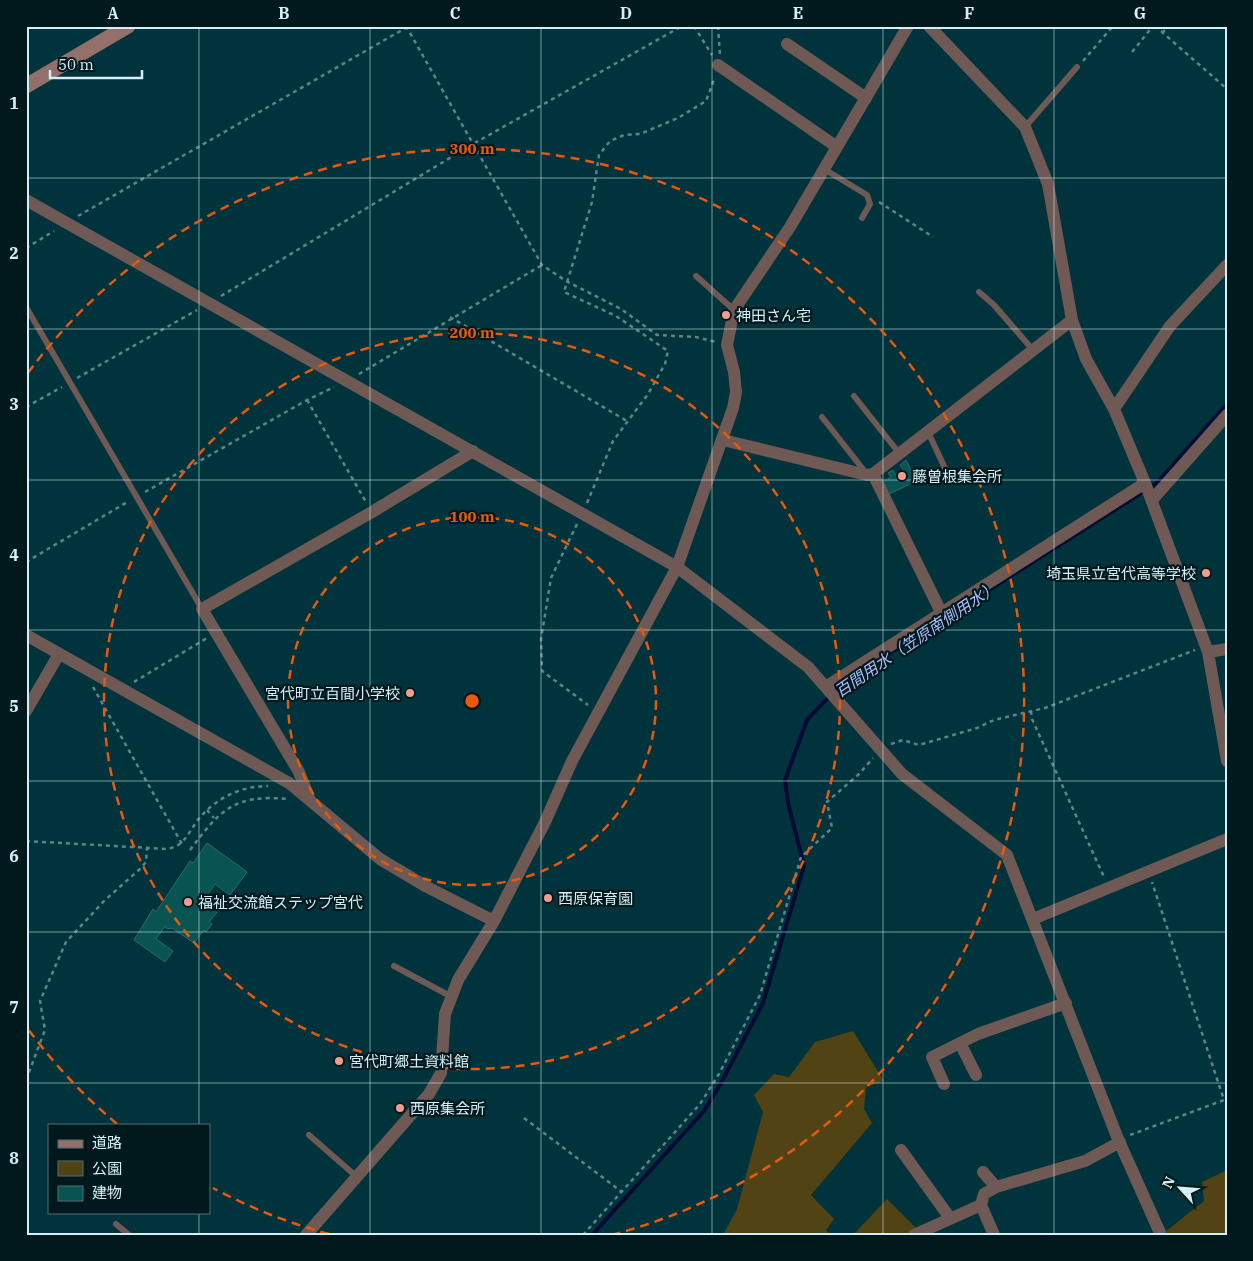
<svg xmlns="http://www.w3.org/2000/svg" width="1253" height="1261" viewBox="0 0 1253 1261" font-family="'IBM Plex Serif','Noto Sans JP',serif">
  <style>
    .green { fill: #514313 }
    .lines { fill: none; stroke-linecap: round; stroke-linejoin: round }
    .stream { stroke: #070935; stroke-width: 4 }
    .building { fill: #075452; stroke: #2c6c6a }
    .path { stroke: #5b858c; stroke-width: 2.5; stroke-dasharray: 4 4; stroke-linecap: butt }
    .lane { stroke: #6e5954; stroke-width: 6 }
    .street { stroke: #6e5954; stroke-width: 12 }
    .secondary { stroke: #93716a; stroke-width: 15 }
    .grid { fill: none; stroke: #d2f0f6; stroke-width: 1; stroke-opacity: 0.55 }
    .ring { fill: none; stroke: #e8590c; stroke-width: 2.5; stroke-dasharray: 9 6 }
    .poi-dot { fill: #f49d8c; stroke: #01181d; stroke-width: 2 }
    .labels { text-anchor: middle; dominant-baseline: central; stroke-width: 4.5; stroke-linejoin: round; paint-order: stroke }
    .poi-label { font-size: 15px; fill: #d2f0f6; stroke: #01181d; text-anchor: start }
    .water-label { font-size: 16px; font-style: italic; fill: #abbdfc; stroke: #01181d }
    .centre { fill: #e8590c; stroke: #01181d; stroke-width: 2.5 }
    .ring-label { font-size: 15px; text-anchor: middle; font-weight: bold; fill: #e8590c; stroke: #01181d; stroke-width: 4.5; stroke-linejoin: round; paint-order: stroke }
    .neatline { fill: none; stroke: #d2f0f6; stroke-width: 2 }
    .grid-label { font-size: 16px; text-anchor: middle; font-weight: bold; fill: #d2f0f6 }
  </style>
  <rect width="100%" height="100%" fill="#00333b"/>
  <path class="green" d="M 853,1031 L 884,1081 L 866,1087 L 864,1109 L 872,1123 L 811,1195 L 834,1219 L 826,1230 L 831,1235 L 723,1235 L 737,1209 L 763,1112 L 754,1095 L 774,1074 L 789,1077 L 815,1042 Z
    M 1227,1170 L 1227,1235 L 1168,1235 L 1166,1231 L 1204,1201 L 1202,1182 Z
    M 887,1199 L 916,1228 L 918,1235 L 853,1235 Z"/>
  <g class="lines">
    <path class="stream" d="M 592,1235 L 704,1111 L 722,1081 L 763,1003 L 804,866 L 788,803 L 785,780 L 807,720 L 841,684 L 1157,483 L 1227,404"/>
  </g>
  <path class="building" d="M 906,460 L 916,481 L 889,494 L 883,482 L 891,477 L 888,473 L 893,470 L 895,475 L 904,471 L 900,465 Z
    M 207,843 L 247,872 L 230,895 L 215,884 L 206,897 L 221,907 L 209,922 L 212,924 L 206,932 L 204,930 L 194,943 L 172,928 L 167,929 L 165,926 L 156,939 L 173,951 L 165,962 L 134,940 L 153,909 L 156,912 L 190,861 L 193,863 Z"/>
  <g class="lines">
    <path class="path" d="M 406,26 L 542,265 L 566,281 L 621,309 L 657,335 L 696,337 L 716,342
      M 694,26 L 712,55
      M 718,26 L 720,55
      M 1155,26 L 1227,89
      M 1162,33 L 1169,26
      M 1132,52 L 1153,26
      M 1083,61 L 1113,26
      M 879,202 L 933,237
      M 78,216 L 409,26
      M 26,248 L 54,231
      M 221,296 L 473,144 L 682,26
      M 450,317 L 627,421
      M 359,374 L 542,265
      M 77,378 L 197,310
      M 307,400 L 366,502
      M 26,407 L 62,387
      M 145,492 L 307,400 L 334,387
      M 587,503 L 613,441 L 648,394 L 665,364 L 668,351 L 616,316 L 564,292 L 592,202 L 599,155 L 610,141 L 624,135 L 640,134 L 678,118 L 706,101 L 715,77
      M 577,524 L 551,578 L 541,639 L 542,671 L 588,705
      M 26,562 L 129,501
      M 134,682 L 207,638
      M 93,687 L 182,844
      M 1031,711 L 1032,719 L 1104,877
      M 891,744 L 903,740 L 919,745 L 977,728 L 994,720 L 1045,708 L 1195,650
      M 207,810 L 214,818
      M 26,841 L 167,849 C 184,846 188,834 197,821 C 214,799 240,786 268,786
      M 190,850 C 220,810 234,794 288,799
      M 26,1080 L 45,1030 L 40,1001 L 66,942 L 105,900 L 140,869 L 146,862 L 147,848
      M 524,1118 L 622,1192
      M 1130,1135 L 1224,1100 L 1152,882
      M 583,1235 L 700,1104 L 719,1074 L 760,995 L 801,857 L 832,828 L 827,802 L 859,774 L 873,758"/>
    <path class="lane" d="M 1025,127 L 1077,67
      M 824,169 L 867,195 L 870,204 L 862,218
      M 696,276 L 734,310
      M 979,292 L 994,305 L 1033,350
      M 26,307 L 202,609
      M 854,396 L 899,453
      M 822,417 L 866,473
      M 928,432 L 951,481
      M 394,966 L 452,997
      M 309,1135 L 357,1177
      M 116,1224 L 129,1235"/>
    <path class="street" d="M 929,26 L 1025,127 L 1048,184 L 1072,320 L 1086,359 L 1114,409 L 1145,483 L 1208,652 L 1227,761
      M 787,44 L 866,98
      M 718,65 L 837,147
      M 26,200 L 677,567 L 808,667 L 902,774 L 1007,855 L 1118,1139 L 1161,1235
      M 1114,409 L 1170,326 L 1227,265
      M 723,440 L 867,475 L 873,474 L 1072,320
      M 873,474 L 942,614
      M 1152,500 L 1227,415
      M 26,635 L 289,783 L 380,859 L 427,887 L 494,921
      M 1208,652 L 1227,649
      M 827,686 L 1145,483
      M 26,711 L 59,654
      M 309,798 L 299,772 L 202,609 L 372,512 L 473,451
      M 1033,919 L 1227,839
      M 960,1043 L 976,1075
      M 944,1084 L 932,1057 L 978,1034 L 1066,1003
      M 901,1150 L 950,1218
      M 983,1172 L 996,1187
      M 981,1205 L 994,1235
      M 306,1235 L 429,1094 L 441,1073 L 445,1014 L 458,980 L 494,921 L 545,822 L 572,761 L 677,567 L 733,408 L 736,392 L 734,372 L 727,345 L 734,310 L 790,227 L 908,26
      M 914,1235 L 981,1205 L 984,1194 L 996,1187 L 1085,1161 L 1120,1142"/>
    <path class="secondary" d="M 26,86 L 128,26"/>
  </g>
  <path class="grid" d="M 199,26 L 199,1125M 370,26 L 370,1235M 541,26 L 541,1235M 712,26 L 712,1235M 883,26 L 883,1235M 1054,26 L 1054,1235M 26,178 L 1227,178M 26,329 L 1227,329M 26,480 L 1227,480M 26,630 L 1227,630M 26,781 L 1227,781M 26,932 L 1227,932M 26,1083 L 1227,1083M 199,1212 L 199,1235"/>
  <g class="ring">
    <circle cx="472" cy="701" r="184"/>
    <circle cx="472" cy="701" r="368"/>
    <path d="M329 1234A552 552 0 0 1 213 1188M117 1124A552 552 0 0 1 28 1029M28 373A552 552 0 1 1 615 1234"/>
  </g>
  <g class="poi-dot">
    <circle cx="726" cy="315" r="5"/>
    <circle cx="902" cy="476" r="5"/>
    <circle cx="1206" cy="573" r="5"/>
    <circle cx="410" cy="693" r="5"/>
    <circle cx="548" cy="898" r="5"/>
    <circle cx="188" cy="902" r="5"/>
    <circle cx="339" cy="1061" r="5"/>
    <circle cx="400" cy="1108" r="5"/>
  </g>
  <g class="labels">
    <g class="poi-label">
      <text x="736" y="315">神田さん宅</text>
      <text x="912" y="476">藤曽根集会所</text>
      <text x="1196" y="573" text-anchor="end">埼玉県立宮代高等学校</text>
      <text x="400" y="693" text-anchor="end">宮代町立百間小学校</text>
      <text x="558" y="898">西原保育園</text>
      <text x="198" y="902">福祉交流館ステップ宮代</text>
      <text x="349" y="1061">宮代町郷土資料館</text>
      <text x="410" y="1108">西原集会所</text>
    </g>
    <g class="water-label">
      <text transform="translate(916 639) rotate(-34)">百間用水（笠原南側用水）</text>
    </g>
  </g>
  <circle cx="472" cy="701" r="8" class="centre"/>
  <g class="ring-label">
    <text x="472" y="154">300 m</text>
    <text x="472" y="338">200 m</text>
    <text x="472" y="522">100 m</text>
  </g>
  <rect width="1253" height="1261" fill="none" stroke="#01181d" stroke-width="55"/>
  <rect x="48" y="1124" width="162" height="90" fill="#01181d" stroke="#556e74"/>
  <rect x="58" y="1140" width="25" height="8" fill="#93716a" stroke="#556e74"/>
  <text x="92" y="1148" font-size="15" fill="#d2f0f6">道路</text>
  <rect x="58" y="1161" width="25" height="15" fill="#514313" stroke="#556e74"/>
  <text x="92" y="1174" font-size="15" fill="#d2f0f6">公園</text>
  <rect x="58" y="1186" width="25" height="15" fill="#075452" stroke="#556e74"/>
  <text x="92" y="1198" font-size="15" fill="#d2f0f6">建物</text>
  <g transform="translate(1180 1188) rotate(296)" stroke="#01181d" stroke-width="4" paint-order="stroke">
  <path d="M0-4L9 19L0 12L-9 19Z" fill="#d2f0f6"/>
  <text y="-8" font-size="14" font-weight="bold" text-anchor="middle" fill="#d2f0f6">N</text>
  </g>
  <path d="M50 70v8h92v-8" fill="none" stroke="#d2f0f6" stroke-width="2.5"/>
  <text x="58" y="70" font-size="15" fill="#d2f0f6" stroke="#01181d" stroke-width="4" paint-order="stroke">50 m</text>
  <rect x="28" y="28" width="1198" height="1206" class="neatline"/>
  <g class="grid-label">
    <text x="113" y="19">A</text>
    <text x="284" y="19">B</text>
    <text x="455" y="19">C</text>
    <text x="626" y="19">D</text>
    <text x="798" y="19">E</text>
    <text x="969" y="19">F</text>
    <text x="1140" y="19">G</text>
    <text x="14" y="109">1</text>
    <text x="14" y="259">2</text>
    <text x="14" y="410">3</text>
    <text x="14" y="561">4</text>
    <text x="14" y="712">5</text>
    <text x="14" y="862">6</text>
    <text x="14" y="1013">7</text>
    <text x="14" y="1164">8</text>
  </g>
</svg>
